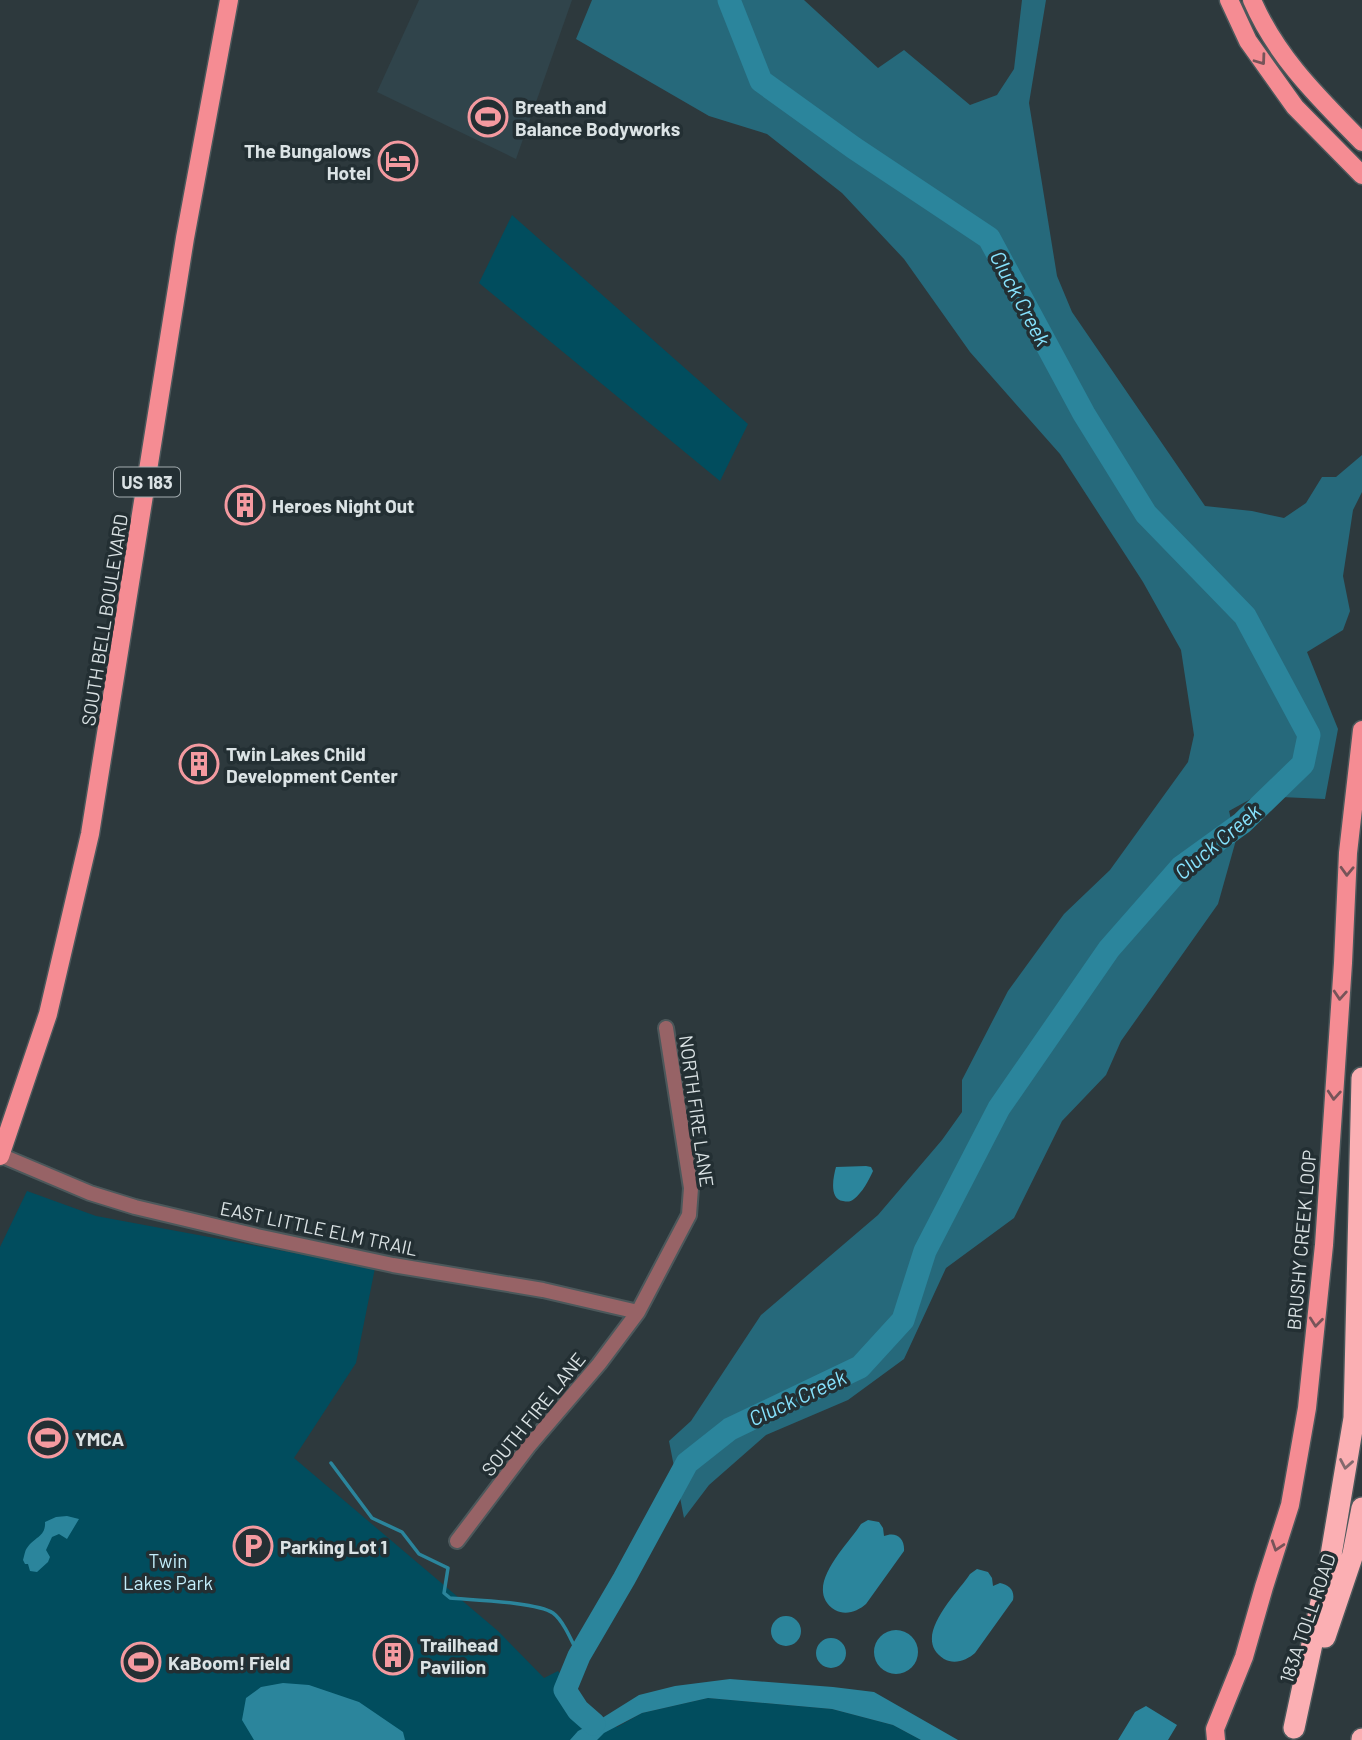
<svg xmlns="http://www.w3.org/2000/svg" width="1362" height="1740" viewBox="0 0 1362 1740" font-family="Barlow,sans-serif">
  <style>
    .built { fill: #30444b }
    .green { fill: #014d5e }
    .forest { fill: #26697b }
    .water { fill: #2b859c }
    .lines { fill: none; stroke-linecap: round; stroke-linejoin: round }
    .stream { stroke: #2b859c; stroke-width: 3.5 }
    .river { stroke: #2b859c; stroke-width: 23 }
    .minor-casing { stroke: #4c585b; stroke-width: 18 }
    .major-casing { stroke: #4c585b; stroke-width: 21 }
    .highway-casing { stroke: #4c585b; stroke-width: 24 }
    .minor { stroke: #976366; stroke-width: 14 }
    .major { stroke: #f58c93; stroke-width: 18 }
    .highway { stroke: #fbafb3; stroke-width: 21 }
    .oneway { stroke: #775459 }
    .oneway2 { stroke: #84696d }
    .labels { text-anchor: middle; dominant-baseline: central; stroke-width: 7; stroke-linejoin: round; paint-order: stroke }
    .shield { fill: #232f33; stroke: #a4adb0; stroke-width: 2 }
    .shield-label { font-size: 18px; font-weight: bold; fill: #dbe3e5 }
    .poi-label { font-size: 19px; font-weight: bold; fill: #dbe3e5; stroke: #232f33; text-anchor: start }
    .street-label { font-size: 19px; fill: #dbe3e5; stroke: #232f33 }
    .park-label { font-size: 19px; fill: #c2edfa; stroke: #232f33 }
    .water-label { font-size: 21px; font-style: italic; fill: #87e3fe; stroke: #232f33 }
  </style>
  <rect width="100%" height="100%" fill="#2d393d"/>
  <path class="built" d="M 419,0 L 572,0 L 516,159 L 377,92 Z"/>
  <path class="green" d="M 512,215 L 748,424 L 720,481 L 479,283 Z
    M 27,1191 L 96,1216 L 375,1268 L 356,1363 L 294,1458 L 498,1631 L 544,1678 L 558,1671 L 599,1720 L 617,1727 L 642,1713 L 708,1698 L 832,1709 L 893,1725 L 921,1740 L 0,1740 L 0,1247 Z"/>
  <path class="forest" d="M 592,0 L 804,0 L 878,68 L 904,50 L 970,105 L 997,95 L 1014,69 L 1022,0 L 1046,0 L 1029,103 L 1057,276 L 1072,312 L 1205,506 L 1252,511 L 1284,518 L 1306,503 L 1322,477 L 1336,477 L 1362,455 L 1362,492 L 1353,510 L 1343,576 L 1350,611 L 1343,630 L 1307,652 L 1338,729 L 1325,799 L 1256,796 L 1229,811 L 1236,840 L 1218,904 L 1121,1041 L 1106,1075 L 1062,1121 L 1014,1218 L 946,1268 L 904,1359 L 848,1400 L 766,1435 L 709,1485 L 684,1518 L 669,1441 L 691,1421 L 761,1315 L 878,1215 L 942,1140 L 962,1112 L 962,1080 L 1008,991 L 1064,914 L 1110,870 L 1188,762 L 1194,735 L 1181,650 L 1143,582 L 1060,454 L 970,352 L 904,259 L 842,193 L 767,134 L 709,116 L 576,39 Z"/>
  <path class="water" d="M 866,1166 L 871,1167 L 873,1171 C 869,1180 862,1193 854,1199 C 850,1202 848,1202 843,1201 C 829,1199 833,1178 836,1167 Z
    M 67,1516 L 79,1519 L 67,1539 L 59,1534 L 52,1537 L 46,1550 L 50,1557 L 48,1562 L 37,1572 L 30,1571 L 28,1564 L 25,1564 L 23,1560 C 24,1557 25,1550 27,1548 C 34,1537 46,1537 45,1522 L 56,1517 Z
    M 868,1520 L 879,1522 L 883,1528 L 884,1536 C 896,1531 905,1538 904,1551 L 866,1604 C 858,1611 846,1616 835,1610 C 801,1588 848,1545 861,1524 Z
    M 977,1569 L 988,1572 L 992,1578 L 993,1586 L 1000,1583 C 1009,1585 1015,1590 1013,1600 L 975,1653 C 967,1660 955,1665 944,1659 C 910,1638 957,1594 970,1574 Z
    M771 1631a15 15 0 1 1 30 0a15 15 0 1 1-30 0Z
    M874 1652a22 22 0 1 1 44 0a22 22 0 1 1-44 0Z
    M816 1653a15 15 0 1 1 30 0a15 15 0 1 1-30 0Z
    M 730,1679 L 833,1687 L 874,1692 L 958,1740 L 921,1740 L 893,1725 L 832,1709 L 708,1698 L 642,1713 L 604,1733 L 597,1740 L 570,1740 L 578,1731 L 599,1720 L 639,1695 L 675,1686 Z
    M 283,1683 L 309,1685 L 359,1702 L 403,1732 L 405,1740 L 254,1740 L 242,1720 L 246,1698 L 261,1687 Z
    M 1146,1706 L 1177,1725 L 1168,1740 L 1118,1740 L 1135,1712 Z"/>
  <g class="lines">
    <path class="stream" d="M 331,1463 L 372,1518 L 402,1532 L 419,1554 L 448,1568 L 444,1593 L 450,1598 C 472,1600 537,1602 553,1613 C 564,1621 573,1644 579,1656"/>
    <path class="river" d="M 594,1724 L 578,1710 L 565,1690 L 579,1656 L 624,1579 L 687,1463 L 730,1429 L 860,1367 L 903,1320 L 925,1251 L 999,1108 L 1109,949 L 1181,867 L 1242,823 L 1303,764 L 1309,735 L 1245,616 L 1146,514 L 1084,414 L 989,238 L 854,148 L 761,81 L 729,0"/>
    <defs>
      <path id="minor" d="M 0,1155 L 90,1193 L 135,1207 L 257,1236 L 393,1265 L 543,1290 L 638,1312
        M 457,1541 L 528,1447 L 599,1364 L 638,1312 L 689,1215 L 691,1188 L 666,1028"/>
      <path id="major" d="M 1229,0 L 1248,41 L 1295,107 L 1362,175
        M 1252,0 C 1277,58 1319,98 1362,142
        M 0,1156 L 48,1014 L 90,834 L 185,238 L 229,0
        M 1216,1740 L 1215,1729 L 1244,1657 L 1264,1587 L 1290,1505 L 1307,1408 L 1324,1245 L 1343,963 L 1348,853 L 1362,730"/>
      <path id="highway" d="M 1325,1637 L 1353,1554 L 1362,1508
        M 1294,1728 L 1331,1555 L 1354,1418 L 1362,1078
        M 1362,1740 L 1362,1739"/>
    </defs>
    <use href="#minor" class="minor-casing"/>
    <use href="#major" class="major-casing"/>
    <use href="#highway" class="highway-casing"/>
    <use href="#minor" class="minor"/>
    <use href="#major" class="major"/>
    <use href="#highway" class="highway"/>
  </g>
  <defs><path id="oneway-chevron" d="M-2-3.5L2.5 0L-2 3.5" fill="none" stroke-width="1.6" stroke-linecap="round" stroke-linejoin="round" transform="scale(1.75)"/></defs>
  <g class="oneway">
    <use href="#oneway-chevron" transform="translate(1261 60) rotate(54)"/>
    <use href="#oneway-chevron" transform="translate(1347 871) rotate(92)"/>
    <use href="#oneway-chevron" transform="translate(1340 995) rotate(94)"/>
    <use href="#oneway-chevron" transform="translate(1334 1095) rotate(94)"/>
    <use href="#oneway-chevron" transform="translate(1316 1322) rotate(96)"/>
    <use href="#oneway-chevron" transform="translate(1277 1546) rotate(108)"/>
  </g>
  <use class="oneway2" href="#oneway-chevron" transform="translate(1346 1464) rotate(100)"/>
  <defs>
    <symbol id="stadium-ring" viewBox="-11 -11 22 22"><circle r="9.5" fill="#232f33" stroke="#f49aa0" stroke-width="1.5"/><path d="M0-5a6.5 5 0 1 0 0 10a6.5 5 0 1 0 0-10ZM-3.5-1.8h7v3.6h-7Z" fill="#f49aa0"/></symbol>
    <symbol id="hotel-ring" viewBox="-11 -11 22 22"><circle r="9.5" fill="#232f33" stroke="#f49aa0" stroke-width="1.5"/><path d="M-6-4.5h1.5V1H6V5H4.5V3h-9V5H-6ZM-4 0a1.8 1.8 0 1 1 3.6 0ZM.5 0V-2.5h3Q6-2.5 6 0Z" fill="#f49aa0"/></symbol>
    <symbol id="building-ring" viewBox="-11 -11 22 22"><circle r="9.5" fill="#232f33" stroke="#f49aa0" stroke-width="1.5"/><path d="M-4-6H4V6H1V3H-1V6H-4ZM-2.5-4.3h1.7v1.8h-1.7ZM.8-4.3h1.7v1.8H.8ZM-2.5-1h1.7V.8h-1.7ZM.8-1h1.7V.8H.8Z" fill="#f49aa0"/></symbol>
    <symbol id="parking-ring" viewBox="-11 -11 22 22"><circle r="9.5" fill="#232f33" stroke="#f49aa0" stroke-width="1.5"/><path d="M-3.5-5.5H1a3.5 3.5 0 0 1 0 7H-1V5.5H-3.5ZM-1-3.4V-.6H.8a1.4 1.4 0 0 0 0-2.8Z" fill="#f49aa0"/></symbol>
  </defs>
  <g fill-rule="evenodd">
    <use href="#stadium-ring" x="466" y="95" width="44" height="44"/>
    <use href="#hotel-ring" x="376" y="139" width="44" height="44"/>
    <use href="#building-ring" x="223" y="483" width="44" height="44"/>
    <use href="#building-ring" x="177" y="742" width="44" height="44"/>
    <use href="#stadium-ring" x="26" y="1416" width="44" height="44"/>
    <use href="#parking-ring" x="231" y="1524" width="44" height="44"/>
    <use href="#building-ring" x="371" y="1633" width="44" height="44"/>
    <use href="#stadium-ring" x="119" y="1640" width="44" height="44"/>
  </g>
  <g class="labels">
    <rect class="shield" x="114" y="467.5" width="66" height="29" rx="5"/>
    <g class="shield-label">
      <text x="147" y="482">US 183</text>
    </g>
    <g class="poi-label">
      <text x="515" y="106">Breath and<tspan x="515" dy="22">Balance Bodyworks</tspan></text>
      <text x="371" y="150" text-anchor="end">The Bungalows<tspan x="371" dy="22">Hotel</tspan></text>
      <text x="272" y="505">Heroes Night Out</text>
      <text x="226" y="753">Twin Lakes Child<tspan x="226" dy="22">Development Center</tspan></text>
      <text x="75" y="1438">YMCA</text>
      <text x="280" y="1546">Parking Lot 1</text>
      <text x="420" y="1644">Trailhead<tspan x="420" dy="22">Pavilion</tspan></text>
      <text x="168" y="1662">KaBoom! Field</text>
    </g>
    <g class="street-label">
      <text transform="translate(104 620) rotate(-81)">SOUTH BELL BOULEVARD</text>
      <text transform="translate(697 1111) rotate(82)">NORTH FIRE LANE</text>
      <text transform="translate(319 1228) rotate(12)">EAST LITTLE ELM TRAIL</text>
      <text transform="translate(1301 1240) rotate(-85)">BRUSHY CREEK LOOP</text>
      <text transform="translate(533 1414) rotate(-51)">SOUTH FIRE LANE</text>
      <text transform="translate(1307 1618) rotate(-71)">183A TOLL ROAD</text>
    </g>
    <g class="park-label">
      <text x="168" y="1560">Twin<tspan x="168" dy="22">Lakes Park</tspan></text>
    </g>
    <g class="water-label">
      <text transform="translate(1021 298) rotate(62)">Cluck Creek</text>
      <text transform="translate(1217 841) rotate(-40)">Cluck Creek</text>
      <text transform="translate(797 1397) rotate(-25)">Cluck Creek</text>
    </g>
  </g>
</svg>
